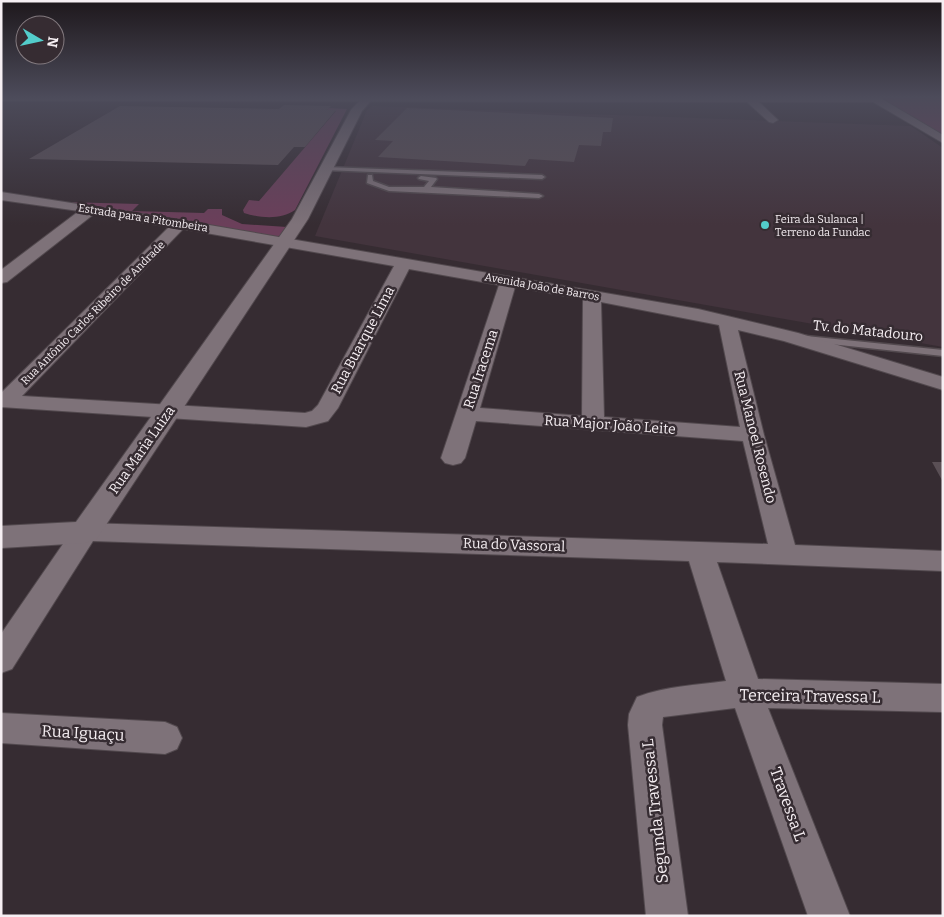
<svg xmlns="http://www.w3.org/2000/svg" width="944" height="917" viewBox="0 0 944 917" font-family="Bitter,serif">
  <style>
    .built { fill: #43343d }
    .green { fill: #6b3f5a }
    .building { fill: #5a4f55 }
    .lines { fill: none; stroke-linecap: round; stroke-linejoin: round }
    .service-casing { stroke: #52494e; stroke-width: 3 }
    .minor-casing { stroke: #52494e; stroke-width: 2 }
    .tertiary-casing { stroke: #52494e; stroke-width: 2 }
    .service { fill: #7e7279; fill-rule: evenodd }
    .minor { fill: #7e7279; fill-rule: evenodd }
    .tertiary { fill: #7e7279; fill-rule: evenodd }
    .poi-dot { fill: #53cdcb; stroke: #362c32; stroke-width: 2 }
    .labels { text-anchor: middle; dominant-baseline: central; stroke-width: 5; stroke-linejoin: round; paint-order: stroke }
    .far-street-label { font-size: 11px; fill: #f6eff3; stroke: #362c32 }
    .far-poi-label { font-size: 11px; fill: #f6eff3; stroke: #362c32; text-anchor: start }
    .street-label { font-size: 14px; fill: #f6eff3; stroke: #362c32 }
    .near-street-label { font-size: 16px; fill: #f6eff3; stroke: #362c32 }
  </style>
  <rect width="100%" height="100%" fill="#362c32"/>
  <path class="built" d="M 373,106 L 911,126 L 943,148 L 943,347 L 315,236 L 367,110 Z"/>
  <path class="green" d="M 877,96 L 943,96 L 943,137 Z
    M 329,108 L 347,109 L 295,210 C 281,220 260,218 244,213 L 243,210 L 249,200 L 259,201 L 336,111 L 327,110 Z
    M 64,202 L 139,204 L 132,211 L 204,213 L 208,209 L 222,209 L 222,215 L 242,224 L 287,227 L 282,236 L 275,238 L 61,203 Z"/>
  <path class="building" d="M 284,105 L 331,106 L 327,110 L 336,110 L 305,147 L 294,147 L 278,165 L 29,159 L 120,106 L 279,109 Z
    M 407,108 L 613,118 L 611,132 L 603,132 L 601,146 L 579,145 L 574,162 L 529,159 L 525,166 L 378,157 L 393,141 L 375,140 Z
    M 932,462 L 943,462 L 943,482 Z"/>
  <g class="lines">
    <defs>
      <path id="service" d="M 326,167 L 542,175 L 545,177 L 542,179 L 324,170 L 324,168 Z
        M 368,175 L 372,175 L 373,181 L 389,187 L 424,187 L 429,181 L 419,179 L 418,178 L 421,176 L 436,178 L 437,179 L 431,187 L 539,194 L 543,196 L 539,198 L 389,191 L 367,183 Z
        M 806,336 L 943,350 L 943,356 L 802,341 L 801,339 Z"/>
      <path id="minor" d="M 1,96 L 877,96 L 943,135 L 943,143 L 873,102 L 759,102 L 778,120 L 773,123 L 769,122 L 747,102 L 1,101 Z
        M 1,192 L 180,220 L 698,309 L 798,333 L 943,377 L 943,390 L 784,341 L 738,330 L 764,435 L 795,545 L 943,551 L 943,571 L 717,562 L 758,679 L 943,684 L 943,712 L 768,708 L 850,916 L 808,916 L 735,708 L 663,717 L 662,725 L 688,916 L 646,916 L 628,725 L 629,714 L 637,697 C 666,686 696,685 726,681 L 689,561 L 93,541 L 12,669 L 1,673 L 1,634 L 76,525 L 85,523 L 768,544 L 743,441 L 476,421 L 465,458 L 461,463 L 453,465 L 445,463 L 441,458 L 499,285 L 409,269 L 338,408 L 328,421 L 306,427 L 1,407 L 1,393 L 169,227 L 94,214 L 7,282 L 1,283 L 1,270 L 79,211 L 1,200 ZM 183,229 L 394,266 L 318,405 L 312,411 L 305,413 L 22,396 ZM 515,287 L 583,299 L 582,416 L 480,408 ZM 601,302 L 719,325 L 740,427 L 604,417 Z
        M 1,713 L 165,722 L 177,727 L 182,738 L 177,749 L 165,754 L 1,743 Z"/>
      <path id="tertiary" d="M 364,96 L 375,96 L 362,111 L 308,219 L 96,540 L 85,543 L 1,548 L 1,526 L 76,522 L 292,219 L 351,110 Z"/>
    </defs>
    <use href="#service" class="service-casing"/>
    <use href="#minor" class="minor-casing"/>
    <use href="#tertiary" class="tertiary-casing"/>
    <use href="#service" class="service"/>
    <use href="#minor" class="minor"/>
    <use href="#tertiary" class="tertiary"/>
  </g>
  <linearGradient id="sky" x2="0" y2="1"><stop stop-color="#1e181c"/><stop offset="0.43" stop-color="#4c4b5a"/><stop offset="1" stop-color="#4c4b5a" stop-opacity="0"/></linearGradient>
  <rect width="944" height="225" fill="url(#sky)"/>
  <circle class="poi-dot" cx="765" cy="225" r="5"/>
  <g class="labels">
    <g class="far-street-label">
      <text transform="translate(143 218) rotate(9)">Estrada para a Pitombeira</text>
      <text transform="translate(542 287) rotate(10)">Avenida João de Barros</text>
      <text transform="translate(93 313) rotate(-45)">Rua Antônio Carlos Ribeiro de Andrade</text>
    </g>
    <g class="far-poi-label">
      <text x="775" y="219">Feira da Sulanca |<tspan x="775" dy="13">Terreno da Fundac</tspan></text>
    </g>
    <g class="street-label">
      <text transform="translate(868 331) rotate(6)">Tv. do Matadouro</text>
      <text transform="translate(363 340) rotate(-62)">Rua Buarque Lima</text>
      <text transform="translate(481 369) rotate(-72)">Rua Iracema</text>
      <text transform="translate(610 425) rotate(4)">Rua Major João Leite</text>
      <text transform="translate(755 437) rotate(76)">Rua Manoel Rosendo</text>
      <text transform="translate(142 450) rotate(-55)">Rua Maria Luiza</text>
      <text transform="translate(514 545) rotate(2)">Rua do Vassoral</text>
    </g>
    <g class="near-street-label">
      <text transform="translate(810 696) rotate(1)">Terceira Travessa L</text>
      <text transform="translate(83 733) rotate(3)">Rua Iguaçu</text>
      <text transform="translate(788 804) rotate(70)">Travessa L</text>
      <text transform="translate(655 811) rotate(-96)">Segunda Travessa L</text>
    </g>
  </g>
  <rect width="944" height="917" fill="none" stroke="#f6eff3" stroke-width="5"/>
  <g transform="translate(40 40) rotate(99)"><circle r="24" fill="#362c32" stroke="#837a7f"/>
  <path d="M0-4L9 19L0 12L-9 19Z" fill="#53cdcb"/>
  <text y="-8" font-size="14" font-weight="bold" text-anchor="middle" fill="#f6eff3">N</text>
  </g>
</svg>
